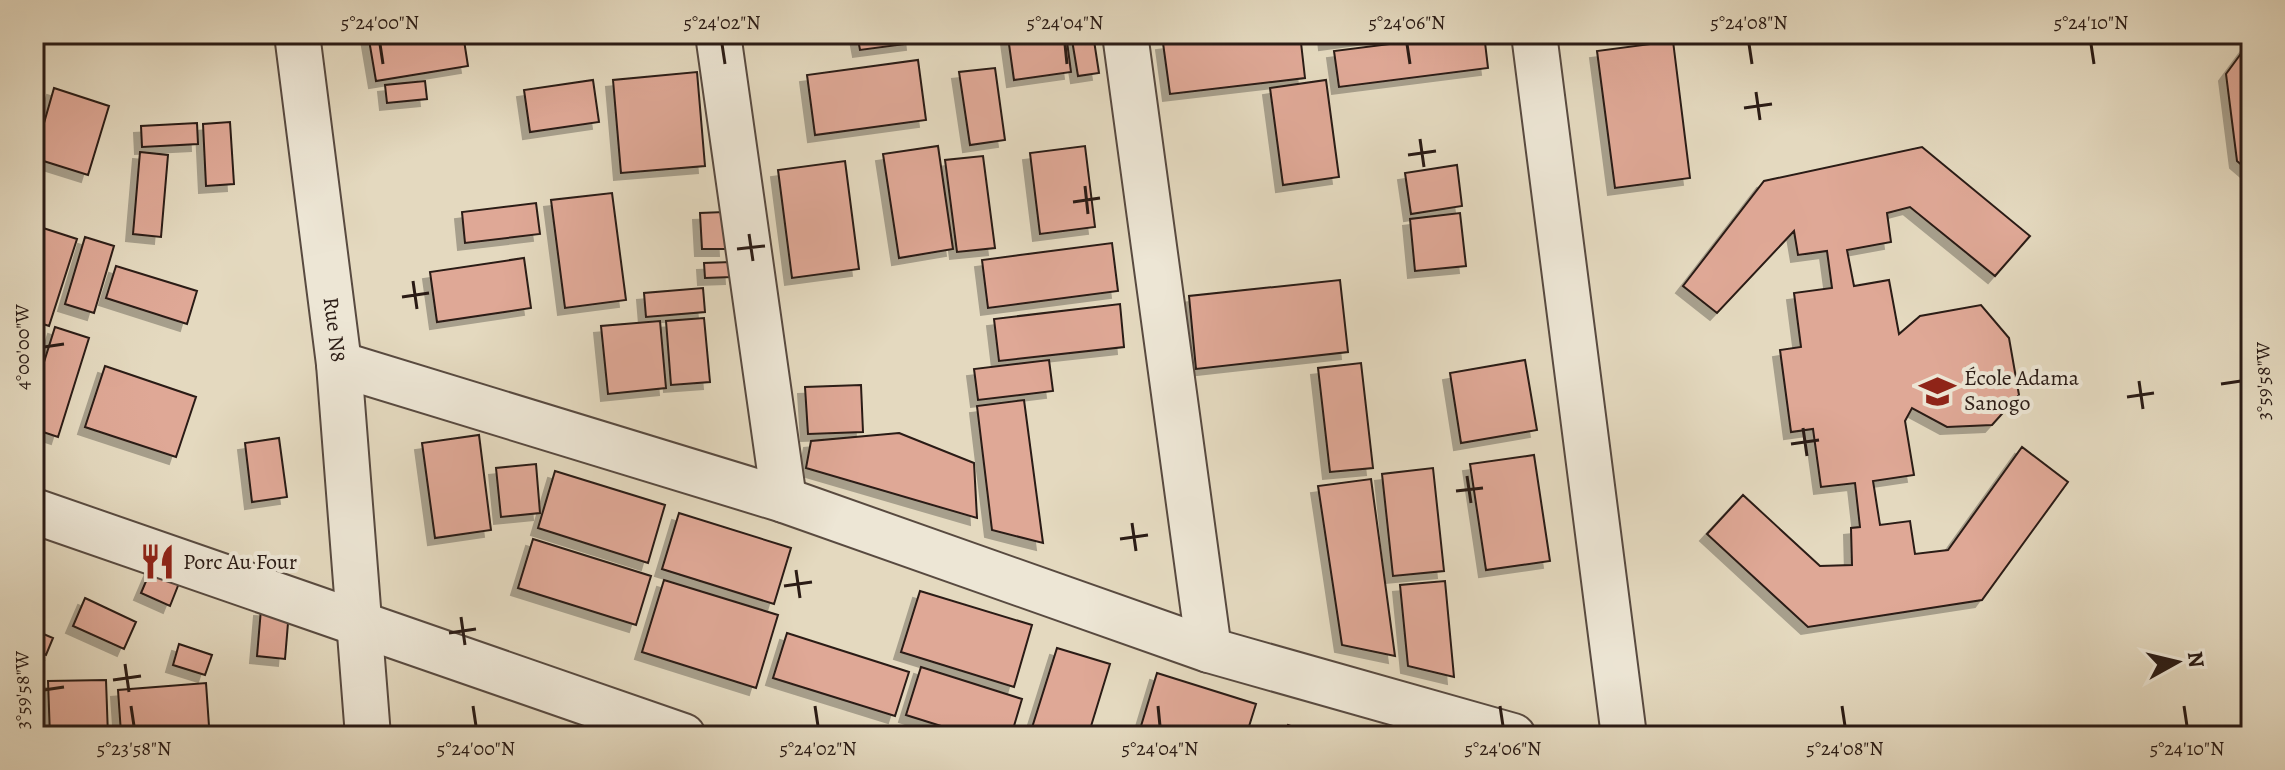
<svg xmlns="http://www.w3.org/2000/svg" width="2285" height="770" viewBox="0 0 2285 770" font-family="Alegreya,serif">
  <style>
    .building { fill: #dfa896; stroke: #2a1b15; stroke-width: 2; filter: url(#shadow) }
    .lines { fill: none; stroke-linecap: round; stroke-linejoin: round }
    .minor-casing { stroke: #584a40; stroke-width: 48 }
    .minor { stroke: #ede6d5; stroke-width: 44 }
    .ticks { fill: none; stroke: #2a1b15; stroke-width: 3 }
    .labels { text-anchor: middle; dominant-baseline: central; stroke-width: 8; stroke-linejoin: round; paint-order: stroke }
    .street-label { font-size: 22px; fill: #2a1b15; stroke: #ede6d5 }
    .poi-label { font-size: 22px; fill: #2a1b15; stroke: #ede6d5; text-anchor: start }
    .neatline { fill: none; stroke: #2a1b15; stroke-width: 3 }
    .ticks-label { font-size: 20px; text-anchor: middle; fill: #2a1b15 }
  </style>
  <defs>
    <filter id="shadow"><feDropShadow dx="-7" dy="7" stdDeviation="0" flood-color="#0004"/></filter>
  </defs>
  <rect width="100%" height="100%" fill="#e4d9bf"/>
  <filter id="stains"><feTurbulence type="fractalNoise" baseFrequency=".0025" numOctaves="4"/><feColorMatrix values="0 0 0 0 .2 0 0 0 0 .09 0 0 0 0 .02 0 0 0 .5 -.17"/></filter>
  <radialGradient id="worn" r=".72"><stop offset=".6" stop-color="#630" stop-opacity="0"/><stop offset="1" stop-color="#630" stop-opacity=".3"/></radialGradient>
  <path class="building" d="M 34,34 L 46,34 L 35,68 L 34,68 Z
    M 368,34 L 463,34 L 468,66 L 376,81 Z
    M 857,34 L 912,34 L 913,43 L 860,50 Z
    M 1030,34 L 1066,34 L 1071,72 L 1014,80 L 1008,37 Z
    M 1071,34 L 1093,34 L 1099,73 L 1078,76 Z
    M 1234,34 L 1300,34 L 1305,78 L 1170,94 L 1163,43 Z
    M 1325,34 L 1393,34 L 1326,43 Z
    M 1469,34 L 1484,34 L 1488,68 L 1339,87 L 1334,51 Z
    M 2251,40 L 2251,173 L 2237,161 L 2226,74 Z
    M 1673,41 L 1690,178 L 1615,188 L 1597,51 Z
    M 918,60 L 926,120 L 815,135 L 807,75 Z
    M 995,68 L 1005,140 L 970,145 L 959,72 Z
    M 697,72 L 705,166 L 621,173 L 613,80 Z
    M 593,80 L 599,122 L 530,132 L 524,90 Z
    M 1326,80 L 1339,177 L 1283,185 L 1270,88 Z
    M 425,81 L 427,99 L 387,103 L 385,85 Z
    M 54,88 L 109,106 L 88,175 L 34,158 Z
    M 230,122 L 234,184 L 206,186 L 203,124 Z
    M 197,123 L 198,144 L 142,147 L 141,126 Z
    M 938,146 L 953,249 L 899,258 L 883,154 Z
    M 1085,146 L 1095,227 L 1040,234 L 1030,153 Z
    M 1922,147 L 2030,236 L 1995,276 L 1910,207 L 1887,213 L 1891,242 L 1847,250 L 1854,286 L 1889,280 L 1899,334 L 1920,316 L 1981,305 L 2009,338 L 2019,395 L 1992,425 L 1947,427 L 1912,408 L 1905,421 L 1914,475 L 1873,481 L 1880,525 L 1910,521 L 1915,554 L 1948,550 L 2022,447 L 2068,482 L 1982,600 L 1808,627 L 1707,534 L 1743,495 L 1820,566 L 1852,565 L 1851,528 L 1860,527 L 1855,483 L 1821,487 L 1813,429 L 1791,432 L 1780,350 L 1801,347 L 1794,293 L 1832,288 L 1827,251 L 1798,255 L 1794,231 L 1717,313 L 1683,286 L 1764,181 Z
    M 140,152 L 168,155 L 161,237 L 133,234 Z
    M 983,156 L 995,248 L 957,252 L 945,160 Z
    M 845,161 L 859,269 L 792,278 L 778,170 Z
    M 1457,165 L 1462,206 L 1411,214 L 1405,173 Z
    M 612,193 L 626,300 L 565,308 L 551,200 Z
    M 536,203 L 540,234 L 465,243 L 462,212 Z
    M 724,212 L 726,249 L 702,249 L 700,213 Z
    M 1460,213 L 1466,266 L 1415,271 L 1410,219 Z
    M 40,227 L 77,239 L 49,326 L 34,321 L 34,246 Z
    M 85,237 L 114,246 L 94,313 L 65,304 Z
    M 1112,243 L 1118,291 L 988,308 L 982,260 Z
    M 524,258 L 531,308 L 437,322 L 430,272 Z
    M 731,262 L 732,277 L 705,278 L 704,263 Z
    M 116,266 L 197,291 L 187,324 L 106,298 Z
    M 1340,280 L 1348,352 L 1196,369 L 1189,296 Z
    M 703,288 L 705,312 L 646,317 L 644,293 Z
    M 1120,304 L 1124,347 L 999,361 L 994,319 Z
    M 704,318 L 710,382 L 671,385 L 666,321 Z
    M 660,321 L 666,388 L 608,394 L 601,326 Z
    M 55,327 L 89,338 L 58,437 L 34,429 L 34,394 Z
    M 1049,360 L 1053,391 L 978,400 L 974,369 Z
    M 1525,360 L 1537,430 L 1461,443 L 1450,373 Z
    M 1361,363 L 1373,468 L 1330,472 L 1318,368 Z
    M 105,366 L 196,397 L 176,457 L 85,427 Z
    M 861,385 L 863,432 L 808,434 L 805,387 Z
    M 1024,400 L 1043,543 L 992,530 L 977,406 Z
    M 899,433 L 974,463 L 977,518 L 806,468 L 811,441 Z
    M 479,435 L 491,530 L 435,538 L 422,443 Z
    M 279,438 L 287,497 L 252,502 L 245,443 Z
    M 1534,455 L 1550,561 L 1486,570 L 1470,464 Z
    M 536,464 L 540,513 L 501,517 L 496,468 Z
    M 1433,468 L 1444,571 L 1393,576 L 1382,474 Z
    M 555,471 L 665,505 L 648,563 L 538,528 Z
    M 1371,479 L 1395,656 L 1342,645 L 1318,486 Z
    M 679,513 L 791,548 L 774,604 L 662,569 Z
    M 533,539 L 651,576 L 636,625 L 518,588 Z
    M 155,560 L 183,573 L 170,606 L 141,593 Z
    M 664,580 L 778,615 L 756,688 L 642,652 Z
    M 1445,581 L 1454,677 L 1408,666 L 1400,585 Z
    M 920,591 L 1032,625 L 1014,687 L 901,652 Z
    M 85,598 L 136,622 L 124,649 L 73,626 Z
    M 261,609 L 289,611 L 285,659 L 257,656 Z
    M 34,630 L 53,638 L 46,655 L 34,650 Z
    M 787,633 L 909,672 L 895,716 L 773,678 Z
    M 179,644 L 212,655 L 205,675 L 173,665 Z
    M 1057,648 L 1110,664 L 1088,736 L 1030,734 Z
    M 34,657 L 44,661 L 34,687 Z
    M 921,667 L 1022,699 L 1011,736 L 973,736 L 906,715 Z
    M 1157,673 L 1256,704 L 1246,736 L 1138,736 Z
    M 106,680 L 108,736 L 50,736 L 48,681 Z
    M 206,683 L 209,726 L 121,733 L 118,690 Z
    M 1288,725 L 1317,736 L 1283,736 Z"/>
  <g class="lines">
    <defs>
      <g id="minor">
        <path id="s1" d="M 297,34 L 339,364 L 368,736"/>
        <path d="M 718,34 L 784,500"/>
        <path d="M 1125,34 L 1209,650"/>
        <path d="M 1534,34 L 1624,736"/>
        <path d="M 339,364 L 784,500 L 1209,650 L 1513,736"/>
        <path d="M 34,511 L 683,736"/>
      </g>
    </defs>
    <use href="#minor" class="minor-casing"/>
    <use href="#minor" class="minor"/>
  </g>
  <path class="ticks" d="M 380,44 L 383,64M 722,44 L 725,64M 1065,44 L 1067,64M 1407,44 L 1410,64M 1749,44 L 1752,64M 2091,44 L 2094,64M 1756,92 L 1760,120M 1744,108 L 1772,104M 1420,139 L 1424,167M 1408,155 L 1436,151M 1085,186 L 1088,214M 1073,202 L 1100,198M 749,234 L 753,261M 737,249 L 765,246M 413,281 L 417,309M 402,297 L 429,293M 44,347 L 64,344M 2139,381 L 2143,409M 2221,384 L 2241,381M 2127,397 L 2154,393M 1803,428 L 1807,456M 1791,444 L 1819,440M 1467,476 L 1471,503M 1456,491 L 1483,488M 1132,523 L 1136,551M 1120,539 L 1148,535M 796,570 L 800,598M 784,586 L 812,582M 461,617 L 465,645M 449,633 L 476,629M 125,664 L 129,692M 113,680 L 141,676M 44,690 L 64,687M 131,706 L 134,726M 473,706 L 476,726M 815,706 L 818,726M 1158,706 L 1160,726M 1500,706 L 1503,726M 1842,706 L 1845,726M 2184,706 L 2187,726"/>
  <defs>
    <symbol id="school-bare" viewBox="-9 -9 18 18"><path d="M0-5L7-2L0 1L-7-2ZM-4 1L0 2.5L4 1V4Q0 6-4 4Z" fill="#8f2418" stroke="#ede6d5" stroke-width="2.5" paint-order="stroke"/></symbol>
    <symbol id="restaurant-bare" viewBox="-9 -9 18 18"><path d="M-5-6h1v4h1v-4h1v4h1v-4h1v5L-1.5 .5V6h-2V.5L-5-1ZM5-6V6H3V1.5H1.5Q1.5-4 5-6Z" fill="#8f2418" stroke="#ede6d5" stroke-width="2.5" paint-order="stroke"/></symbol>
  </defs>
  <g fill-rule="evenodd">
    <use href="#school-bare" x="1912" y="366" width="51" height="51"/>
    <use href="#restaurant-bare" x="132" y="536" width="51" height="51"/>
  </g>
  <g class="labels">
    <g class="street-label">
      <text stroke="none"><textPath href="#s1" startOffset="298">Rue N8</textPath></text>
    </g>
    <g class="poi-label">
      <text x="1964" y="378">École Adama<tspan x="1964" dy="25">Sanogo</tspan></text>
      <text x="183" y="562">Porc Au Four</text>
    </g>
  </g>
  <rect width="2285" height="770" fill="none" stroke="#e4d9bf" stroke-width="88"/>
  <g transform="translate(2177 662) rotate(82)" stroke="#ede6d5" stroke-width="6" paint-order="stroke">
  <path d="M0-6L14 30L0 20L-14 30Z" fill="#2a1b15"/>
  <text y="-12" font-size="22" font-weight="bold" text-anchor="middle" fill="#2a1b15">N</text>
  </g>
  <rect x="44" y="44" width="2197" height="682" class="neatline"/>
  <g class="ticks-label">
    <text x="380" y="29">5°24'00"N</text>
    <text x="722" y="29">5°24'02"N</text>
    <text x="1065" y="29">5°24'04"N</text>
    <text x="1407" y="29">5°24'06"N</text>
    <text x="1749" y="29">5°24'08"N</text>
    <text x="2091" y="29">5°24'10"N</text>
    <text transform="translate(22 347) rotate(-90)" y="7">4°00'00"W</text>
    <text transform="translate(2263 381) rotate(-90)" y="7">3°59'58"W</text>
    <text transform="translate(22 690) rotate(-90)" y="7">3°59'58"W</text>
    <text x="134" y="755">5°23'58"N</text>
    <text x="476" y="755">5°24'00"N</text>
    <text x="818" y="755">5°24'02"N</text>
    <text x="1160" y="755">5°24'04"N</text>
    <text x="1503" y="755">5°24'06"N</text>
    <text x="1845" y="755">5°24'08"N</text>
    <text x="2187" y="755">5°24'10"N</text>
  </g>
  <rect width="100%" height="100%" filter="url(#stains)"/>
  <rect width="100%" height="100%" fill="url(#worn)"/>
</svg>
